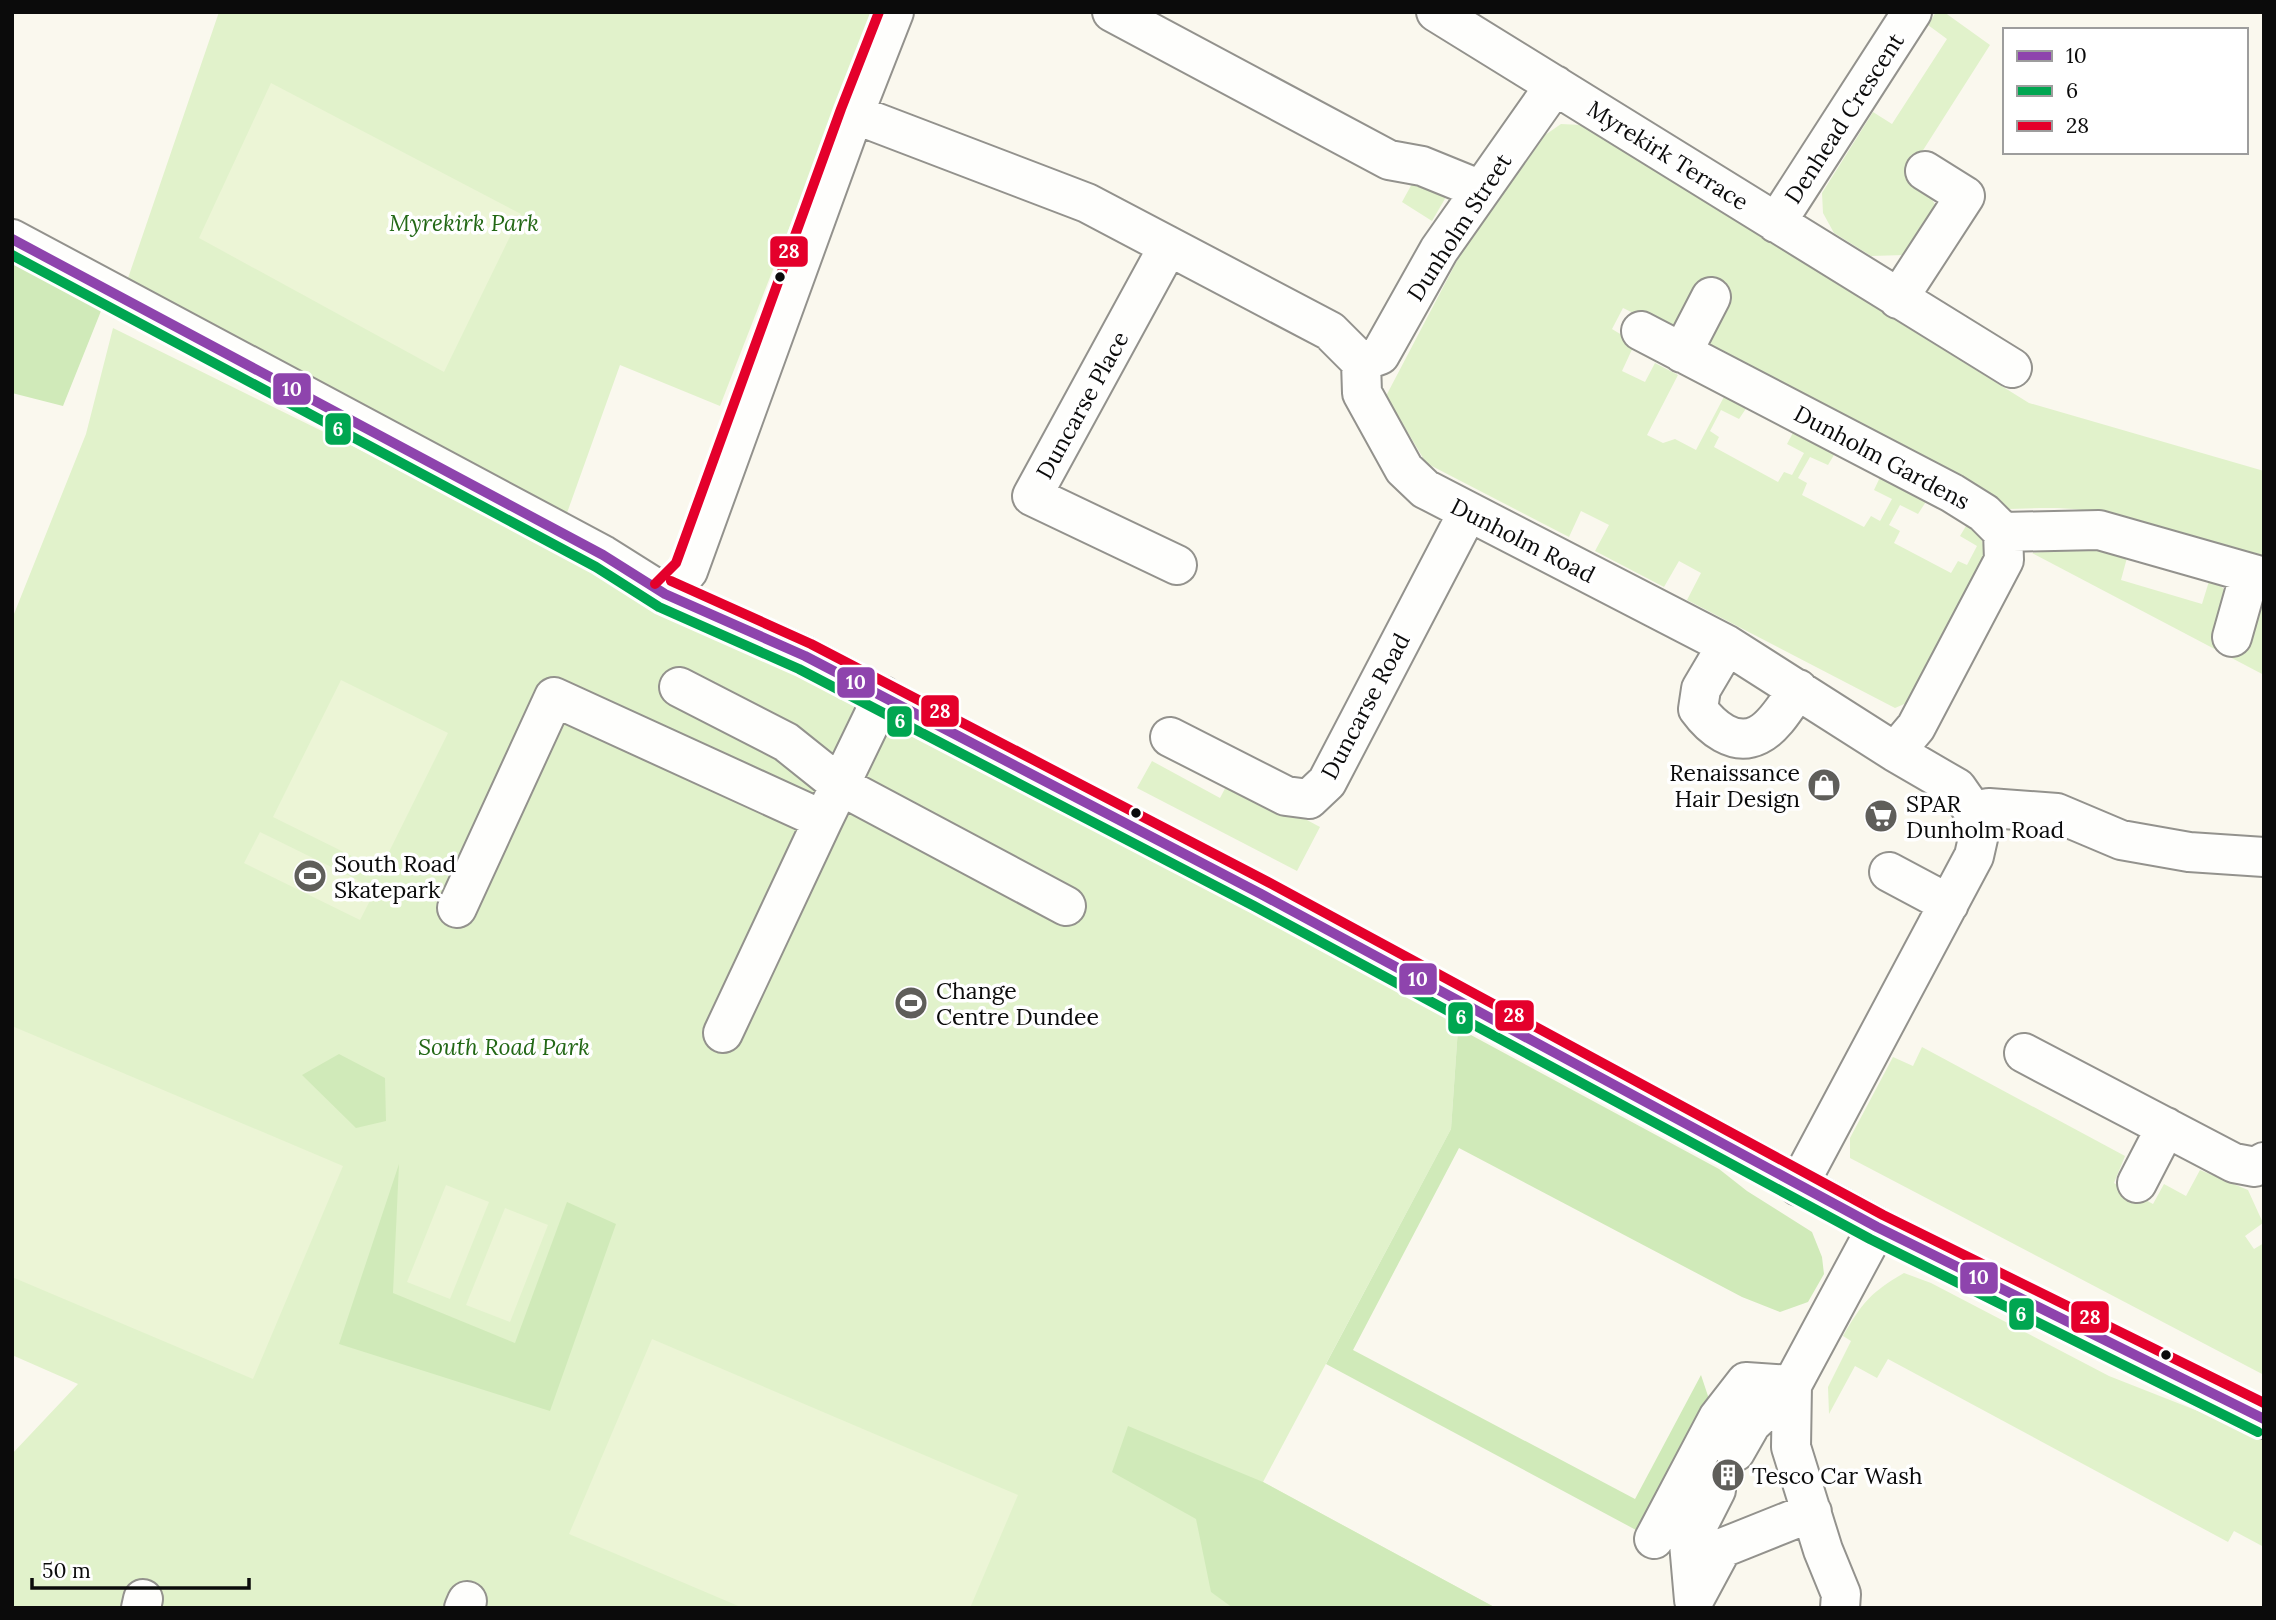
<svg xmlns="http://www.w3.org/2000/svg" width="2276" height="1620" viewBox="0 0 2276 1620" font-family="Lora,serif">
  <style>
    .green { fill: #e1f2cb }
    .forest { fill: #d0eab9 }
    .pitch { fill: #ecf5d6 }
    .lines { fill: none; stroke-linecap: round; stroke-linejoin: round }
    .minor-casing { stroke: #93928d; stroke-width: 42 }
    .minor { stroke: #fefefc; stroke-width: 38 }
    .bus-1-casing { stroke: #fff; stroke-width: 16 }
    .bus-2-casing { stroke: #fff; stroke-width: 16 }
    .bus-3-casing { stroke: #fff; stroke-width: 16 }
    .bus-1 { stroke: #8e44ad; stroke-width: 10 }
    .bus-2 { stroke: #00a651; stroke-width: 10 }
    .bus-3 { stroke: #e4002b; stroke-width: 10 }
    .bus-dot { fill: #0b0b0b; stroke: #fff; stroke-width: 2.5 }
    .labels { text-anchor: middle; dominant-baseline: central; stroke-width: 7; stroke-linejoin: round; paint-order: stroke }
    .street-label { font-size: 23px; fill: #0b0b0b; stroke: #fff }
    .park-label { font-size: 23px; font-style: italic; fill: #236816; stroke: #fff }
    .poi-label { font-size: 23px; fill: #0b0b0b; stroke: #fff; text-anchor: start }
    .line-badge { stroke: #fff; stroke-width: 2.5 }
    .badge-label { font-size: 19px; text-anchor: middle; font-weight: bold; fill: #fff }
  </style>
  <rect width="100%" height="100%" fill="#faf8ee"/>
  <path class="green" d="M 219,12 L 873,12 L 720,406 L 620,365 L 567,513 L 126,284 Z
    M 1936,12 L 1944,12 L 1990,45 L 1913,166 L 1942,217 L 1905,255 L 1871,256 L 1834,233 L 1823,213 L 1822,193 L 1873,112 L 1892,124 L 1947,39 L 1928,25 Z
    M 1561,124 L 1581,125 L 2029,403 L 2264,471 L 2264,566 C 2204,546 2144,521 2082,510 C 2055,506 2027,509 2001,509 L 1717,359 L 1685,318 L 1673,326 L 1656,324 L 1623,308 L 1612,329 L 1635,343 L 1622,371 L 1645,382 L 1655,363 L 1678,375 L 1647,435 L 1663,443 L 1675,439 L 1696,450 L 1726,393 L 1749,404 L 1739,419 L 1721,410 L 1710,431 L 1719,437 L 1714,447 L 1778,482 L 1784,472 L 1792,475 L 1804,453 L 1787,444 L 1796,427 L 1837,450 L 1828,465 L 1810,457 L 1798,478 L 1807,483 L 1802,495 L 1864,527 L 1871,516 L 1880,521 L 1892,499 L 1874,490 L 1882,473 L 1929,497 L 1918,514 L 1900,505 L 1889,525 L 1900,531 L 1894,543 L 1951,573 L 1958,561 L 1967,565 L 1977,546 L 1960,536 L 1966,526 L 1980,533 L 1985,553 L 1909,702 L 1895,708 L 1687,600 L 1701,573 L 1679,561 L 1664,587 L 1595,551 L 1609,525 L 1581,511 L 1569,537 L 1426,463 L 1386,396 L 1460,255 L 1545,135 Z
    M 1419,171 L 1453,185 L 1432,221 L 1402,202 Z
    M 113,328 L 476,507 L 1470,1007 L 1458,1028 L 1451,1129 L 1263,1482 L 1496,1608 L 12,1608 L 12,1454 L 78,1384 L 12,1355 L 12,619 L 86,434 Z
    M 2085,541 L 2128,554 L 2121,580 L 2202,604 L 2210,578 C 2228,588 2238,610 2250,626 L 2264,605 L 2264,675 L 2032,553 L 2084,548 Z
    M 1152,761 L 1220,798 L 1230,779 L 1320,827 L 1297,871 L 1137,788 Z
    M 1922,1047 L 2125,1156 L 2114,1183 L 2153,1204 L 2164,1184 L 2186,1196 L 2200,1170 L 2248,1190 L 2263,1223 L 2245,1236 L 2254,1249 L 2264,1243 L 2264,1375 L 1850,1158 L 1850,1138 L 1893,1057 L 1913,1066 Z
    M 1904,1273 L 1931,1283 L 2109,1376 L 2264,1437 L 2264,1547 L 2234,1531 L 2228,1542 L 1888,1359 L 1877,1378 L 1855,1366 L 1829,1414 L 1828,1387 L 1851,1341 L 1843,1336 C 1862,1303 1871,1292 1904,1273 Z"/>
  <path class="forest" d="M 12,253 L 105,301 L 63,406 L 12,393 Z
    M 1458,1028 L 1719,1169 L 1747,1191 L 1812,1232 L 1822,1257 L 1824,1274 L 1808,1302 L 1780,1312 L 1742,1297 L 1459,1148 L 1353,1350 L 1635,1499 L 1701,1375 L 1712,1408 L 1652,1524 L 1636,1530 L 1326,1364 L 1451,1129 Z
    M 339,1054 L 385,1078 L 386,1121 L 356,1128 L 302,1075 Z
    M 399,1164 L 393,1293 L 515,1343 L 567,1202 L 616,1224 L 550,1411 L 339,1344 Z
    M 1128,1426 L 1263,1482 L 1496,1608 L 1233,1608 L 1211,1592 L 1196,1519 L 1112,1472 Z"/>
  <path class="pitch" d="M 271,83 L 521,214 L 444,372 L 199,238 Z
    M 341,680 L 448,733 L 380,870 L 273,817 Z
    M 260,832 L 376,889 L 360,920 L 244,863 Z
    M 12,1026 L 343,1166 L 253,1379 L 12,1277 Z
    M 446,1185 L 489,1202 L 450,1299 L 407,1282 Z
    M 505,1208 L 548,1225 L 510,1322 L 466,1305 Z
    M 652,1339 L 1018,1495 L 970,1608 L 743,1608 L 569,1534 Z"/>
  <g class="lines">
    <defs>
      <path id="minor" d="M 1112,12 L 1389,160 L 1422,166 L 1481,190
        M 1436,12 L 2012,368
        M 854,114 L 1087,203 L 1330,331 L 1361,362 L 1362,393 L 1404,469 L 1425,489 L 1727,645 L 1895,752 L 1957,788 L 1973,811 L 1979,834 L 1974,856 L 1798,1186
        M 1776,223 L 1912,12
        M 12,239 L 603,555 L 665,594 L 805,656 L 1261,894 L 1877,1227 L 2264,1419
        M 1168,247 L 1032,496 L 1177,565
        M 1898,299 L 1965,196 L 1925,171
        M 1641,331 L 1952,493 L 1984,513 L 2003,532 L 2004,560 L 1916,727 L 1895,752
        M 1682,353 L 1711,297
        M 1361,362 L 1380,355 L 1439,250 L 1555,85
        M 2003,532 L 2099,530 L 2264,577
        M 665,594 L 688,571 L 854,114 L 894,12
        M 2232,637 L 2250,573
        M 1727,645 L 1701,689 L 1698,709 C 1711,727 1734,747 1758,735 C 1775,727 1788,703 1798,689
        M 679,687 L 786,742 L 841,786 L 1066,906
        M 1170,737 L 1286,796 L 1309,799 L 1327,782 L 1468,512
        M 1973,811 L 1989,808 L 2057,813 L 2121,840 L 2189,852 L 2264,857
        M 1889,872 L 1949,904
        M 457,908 L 554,697 L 823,820 L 883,696
        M 723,1033 L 823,820
        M 2024,1053 L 2234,1163 L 2255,1167 L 2264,1162
        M 2137,1183 L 2166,1127
        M 1735,1452 L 1751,1424 L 1792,1385
        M 1654,1539 L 1718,1418 L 1746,1382 L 1792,1385
        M 1694,1600 L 1722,1548 L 1812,1512
        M 1694,1600 L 1689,1543 L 1716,1490
        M 141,1608 L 143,1599
        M 464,1608 L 467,1601
        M 1840,1608 L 1841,1594 L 1823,1550 L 1791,1447 L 1792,1385 L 1877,1227"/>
    </defs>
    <use href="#minor" class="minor-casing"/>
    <use href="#minor" class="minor"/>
    <defs>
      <path id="bus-1" d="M 12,239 L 603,555 L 665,594 L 805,656 L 1261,894 L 1877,1227 L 2264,1419"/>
      <path id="bus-2" d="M 12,255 L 596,567 L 659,607 L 799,669 L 1254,906 L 1870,1239 L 2258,1432"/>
      <path id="bus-3" d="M 671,581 L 811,644 L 1268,882 L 1883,1215 L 2264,1403
        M 655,584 L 676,563 L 841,109 L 879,12"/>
    </defs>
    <use href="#bus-1" class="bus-1-casing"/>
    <use href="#bus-2" class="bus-2-casing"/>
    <use href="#bus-3" class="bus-3-casing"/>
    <use href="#bus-1" class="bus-1"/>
    <use href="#bus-2" class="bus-2"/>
    <use href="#bus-3" class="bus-3"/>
  </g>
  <defs>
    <symbol id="shop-disc" viewBox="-11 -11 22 22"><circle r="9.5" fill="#5f5e5a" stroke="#fff"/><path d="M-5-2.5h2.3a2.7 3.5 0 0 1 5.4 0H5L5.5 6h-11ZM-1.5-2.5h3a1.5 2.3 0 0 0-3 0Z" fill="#fff"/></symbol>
    <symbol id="supermarket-disc" viewBox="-11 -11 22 22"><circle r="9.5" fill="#5f5e5a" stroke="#fff"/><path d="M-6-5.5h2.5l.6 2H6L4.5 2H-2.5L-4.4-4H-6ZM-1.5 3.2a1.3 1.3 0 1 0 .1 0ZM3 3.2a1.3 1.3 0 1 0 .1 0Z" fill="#fff"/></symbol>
    <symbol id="stadium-disc" viewBox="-11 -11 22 22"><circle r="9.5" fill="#5f5e5a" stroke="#fff"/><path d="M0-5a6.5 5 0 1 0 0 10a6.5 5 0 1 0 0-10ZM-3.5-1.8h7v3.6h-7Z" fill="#fff"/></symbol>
    <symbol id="building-disc" viewBox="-11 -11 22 22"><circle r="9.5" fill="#5f5e5a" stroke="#fff"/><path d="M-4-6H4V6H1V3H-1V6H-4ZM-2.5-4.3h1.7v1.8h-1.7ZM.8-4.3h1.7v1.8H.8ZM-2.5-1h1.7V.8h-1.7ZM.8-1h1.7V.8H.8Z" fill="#fff"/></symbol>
  </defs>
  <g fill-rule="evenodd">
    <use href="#shop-disc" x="1805" y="766" width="38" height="38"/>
    <use href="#supermarket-disc" x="1862" y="797" width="38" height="38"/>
    <use href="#stadium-disc" x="291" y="857" width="38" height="38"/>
    <use href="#stadium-disc" x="892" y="984" width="38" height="38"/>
    <use href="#building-disc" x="1709" y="1456" width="38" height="38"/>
  </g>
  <g class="bus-dot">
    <circle cx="780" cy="277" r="6"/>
    <circle cx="1136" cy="813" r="6"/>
    <circle cx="2166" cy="1355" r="6"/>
  </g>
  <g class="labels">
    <g class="street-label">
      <text transform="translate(1844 118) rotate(-57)">Denhead Crescent</text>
      <text transform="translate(1668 155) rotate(32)">Myrekirk Terrace</text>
      <text transform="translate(1459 227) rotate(-57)">Dunholm Street</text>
      <text transform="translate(1082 405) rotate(-61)">Duncarse Place</text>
      <text transform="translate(1882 457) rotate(28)">Dunholm Gardens</text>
      <text transform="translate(1523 540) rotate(27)">Dunholm Road</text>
      <text transform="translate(1365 706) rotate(-62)">Duncarse Road</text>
    </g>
    <g class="park-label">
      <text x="464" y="222">Myrekirk Park</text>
      <text x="504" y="1046">South Road Park</text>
    </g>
    <g class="poi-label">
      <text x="1800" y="772" text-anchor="end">Renaissance<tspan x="1800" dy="26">Hair Design</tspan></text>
      <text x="1906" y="803">SPAR<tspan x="1906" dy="26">Dunholm Road</tspan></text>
      <text x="334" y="863">South Road<tspan x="334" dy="26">Skatepark</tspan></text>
      <text x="936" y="990">Change<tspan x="936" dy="26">Centre Dundee</tspan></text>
      <text x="1752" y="1475">Tesco Car Wash</text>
    </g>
  </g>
  <g class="line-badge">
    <rect x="769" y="235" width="40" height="33" rx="7" fill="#e4002b"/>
    <rect x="272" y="372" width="40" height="34" rx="7" fill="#8e44ad"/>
    <rect x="324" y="412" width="28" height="34" rx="7" fill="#00a651"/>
    <rect x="836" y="666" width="40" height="33" rx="7" fill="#8e44ad"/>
    <rect x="920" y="694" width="40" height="34" rx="7" fill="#e4002b"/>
    <rect x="886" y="705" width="27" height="33" rx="7" fill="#00a651"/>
    <rect x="1398" y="962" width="40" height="34" rx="7" fill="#8e44ad"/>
    <rect x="1494" y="999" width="41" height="33" rx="7" fill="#e4002b"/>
    <rect x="1447" y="1001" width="27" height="34" rx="7" fill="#00a651"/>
    <rect x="1959" y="1261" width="40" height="34" rx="7" fill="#8e44ad"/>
    <rect x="2008" y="1297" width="27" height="34" rx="7" fill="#00a651"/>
    <rect x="2070" y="1300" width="40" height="34" rx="7" fill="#e4002b"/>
  </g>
  <g class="badge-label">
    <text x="789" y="258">28</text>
    <text x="292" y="396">10</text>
    <text x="338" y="436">6</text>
    <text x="856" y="689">10</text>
    <text x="940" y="718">28</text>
    <text x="900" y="728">6</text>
    <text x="1418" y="986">10</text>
    <text x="1514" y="1022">28</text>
    <text x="1461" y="1024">6</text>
    <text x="1979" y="1284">10</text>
    <text x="2021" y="1321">6</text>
    <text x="2090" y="1324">28</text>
  </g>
  <rect width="2276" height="1620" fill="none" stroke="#0b0b0b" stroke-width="28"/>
  <rect x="2003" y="28" width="245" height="126" fill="#ffffff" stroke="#9d9d9d" stroke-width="2"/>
  <rect x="2017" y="51" width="35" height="10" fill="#8e44ad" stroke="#9d9d9d" stroke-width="2"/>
  <text x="2066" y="63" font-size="21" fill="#0b0b0b">10</text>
  <rect x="2017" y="86" width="35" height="10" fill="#00a651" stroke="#9d9d9d" stroke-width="2"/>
  <text x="2066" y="98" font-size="21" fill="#0b0b0b">6</text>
  <rect x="2017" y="121" width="35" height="10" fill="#e4002b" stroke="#9d9d9d" stroke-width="2"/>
  <text x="2066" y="133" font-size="21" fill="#0b0b0b">28</text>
  <path d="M32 1578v10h217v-10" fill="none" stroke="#0b0b0b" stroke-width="3.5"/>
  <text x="42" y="1578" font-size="21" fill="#0b0b0b" stroke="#ffffff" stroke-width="5" paint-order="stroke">50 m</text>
</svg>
